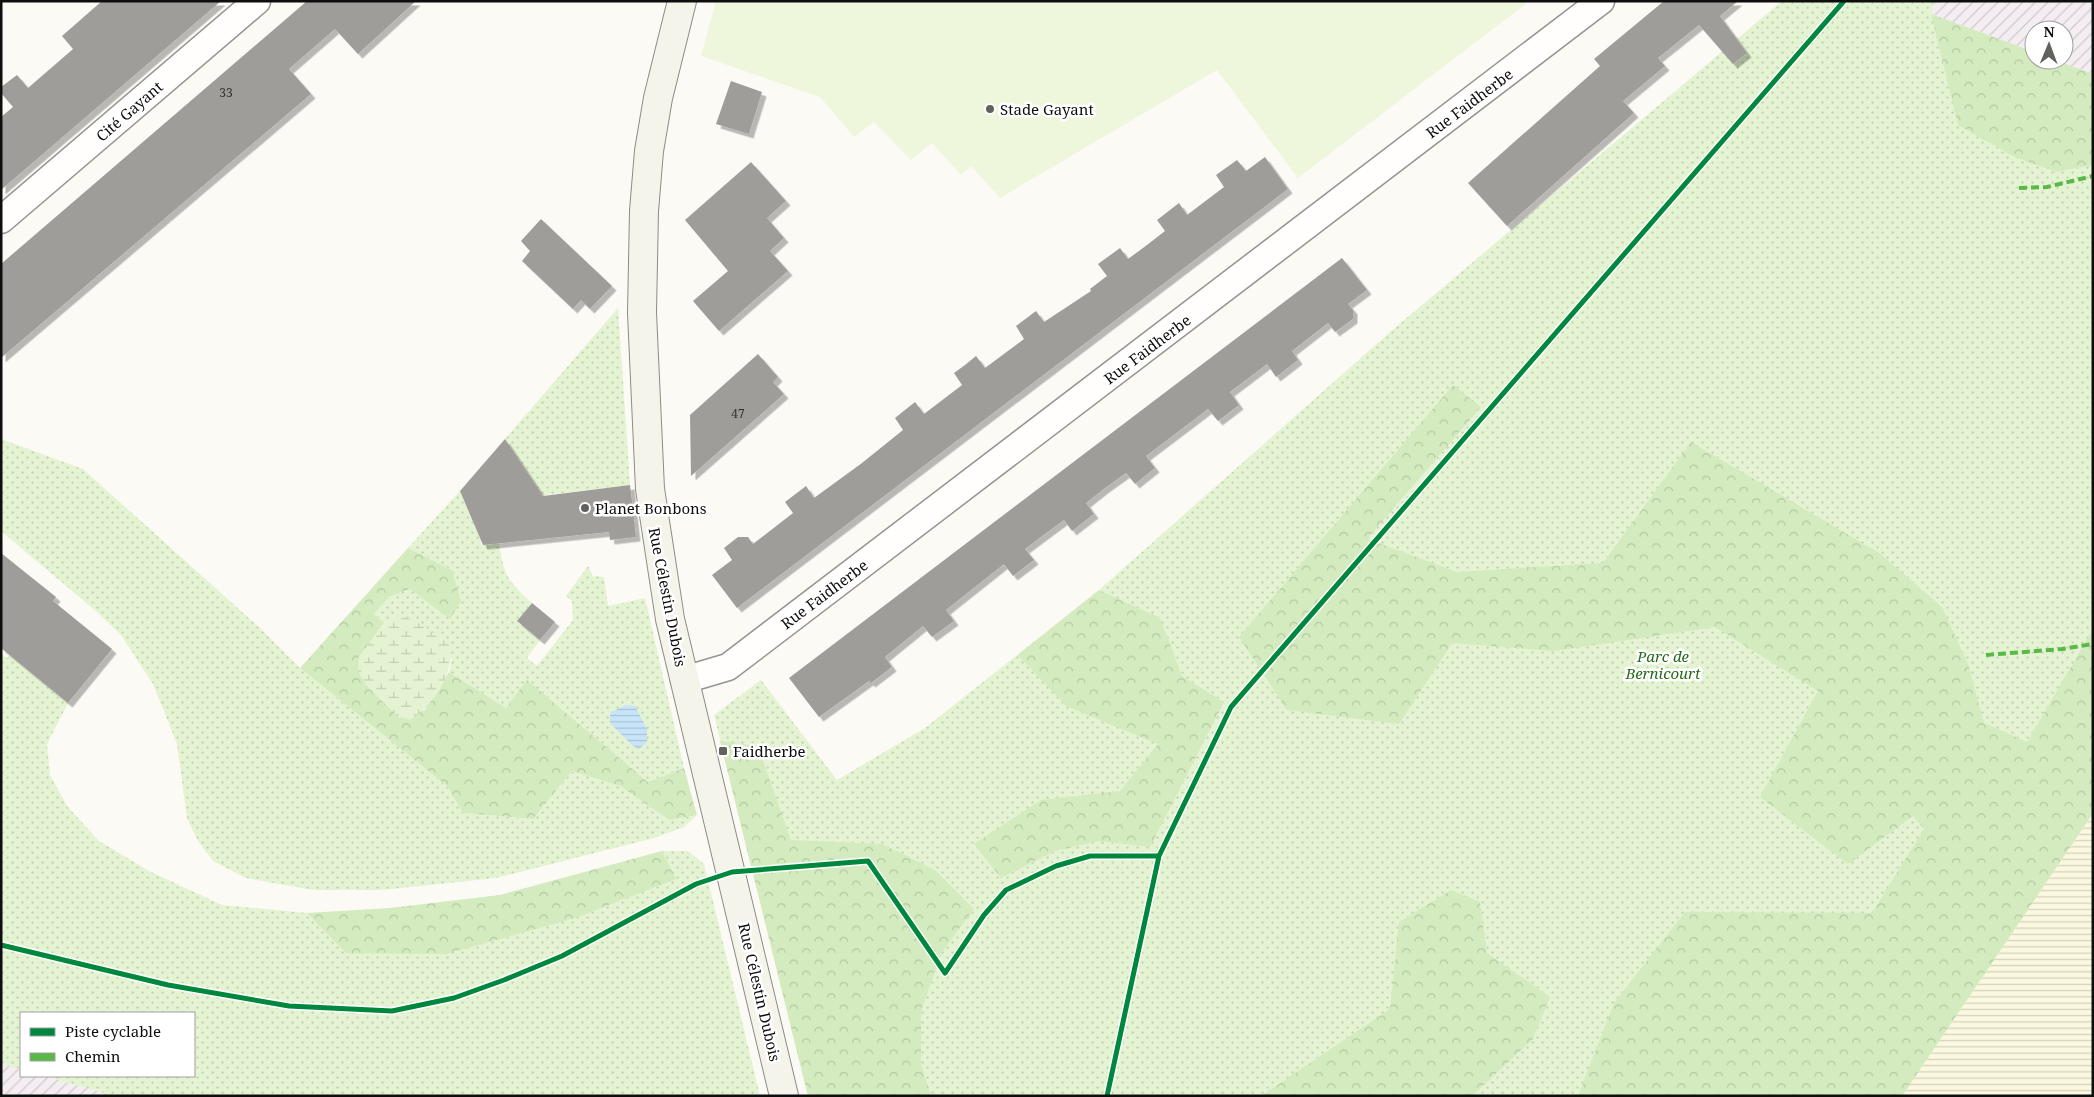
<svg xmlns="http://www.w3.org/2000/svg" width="2094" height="1097" viewBox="0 0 2094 1097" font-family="'Noto Serif',serif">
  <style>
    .industrial { fill: url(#industrial-furrows) }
    .farmland { fill: url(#farmland-rules) }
    .grass { fill: url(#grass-dots) }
    .forest { fill: url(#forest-crowns) }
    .wetland { fill: url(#wetland-marsh) }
    .pitch { fill: #eef7dc }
    .water { fill: url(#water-rules) }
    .building { fill: #9f9d99; filter: url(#shadow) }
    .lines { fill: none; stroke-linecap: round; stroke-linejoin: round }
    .street-casing { stroke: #959492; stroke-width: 29 }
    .secondary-casing { stroke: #8c8b88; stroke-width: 30 }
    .street { stroke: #fffefd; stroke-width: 26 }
    .secondary { stroke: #f5f4ea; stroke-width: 28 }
    .quiet { stroke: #58b947; stroke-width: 4; stroke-dasharray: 8 4; stroke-linecap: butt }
    .cycleway-casing { stroke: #fff; stroke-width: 8 }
    .cycleway { stroke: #00873e; stroke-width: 5 }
    .poi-dot { fill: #61615e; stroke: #fff; stroke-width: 2 }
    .labels { text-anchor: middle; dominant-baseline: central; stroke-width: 5; stroke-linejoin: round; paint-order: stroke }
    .number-label { font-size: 12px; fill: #323231 }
    .street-label { font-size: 15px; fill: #0e0e0e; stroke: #fff }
    .poi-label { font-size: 15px; fill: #0e0e0e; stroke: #fff; text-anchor: start }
    .park-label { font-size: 15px; font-style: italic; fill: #266c19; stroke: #fff }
  </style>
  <defs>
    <pattern id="industrial-furrows" width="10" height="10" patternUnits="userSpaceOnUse" patternTransform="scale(1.25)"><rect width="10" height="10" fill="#f4edf1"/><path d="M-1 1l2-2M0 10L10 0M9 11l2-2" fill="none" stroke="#d0cacd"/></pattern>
    <pattern id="farmland-rules" width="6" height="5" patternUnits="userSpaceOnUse" patternTransform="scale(1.25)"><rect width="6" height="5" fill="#faf8df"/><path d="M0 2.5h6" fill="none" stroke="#d5d3be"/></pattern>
    <pattern id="grass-dots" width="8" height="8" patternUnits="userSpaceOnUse" patternTransform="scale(1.25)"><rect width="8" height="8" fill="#e4f3d1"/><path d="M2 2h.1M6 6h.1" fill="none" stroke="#c2cfb2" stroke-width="1.8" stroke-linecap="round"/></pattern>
    <pattern id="forest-crowns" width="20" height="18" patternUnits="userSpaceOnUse" patternTransform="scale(1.25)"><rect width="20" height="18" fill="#d3ebbf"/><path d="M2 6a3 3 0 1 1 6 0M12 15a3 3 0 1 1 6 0" fill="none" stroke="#b4c8a3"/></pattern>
    <pattern id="wetland-marsh" width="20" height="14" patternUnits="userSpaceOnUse" patternTransform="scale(1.25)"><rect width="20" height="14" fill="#e4f3d1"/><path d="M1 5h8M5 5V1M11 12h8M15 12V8" fill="none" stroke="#c2cfb2"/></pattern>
    <pattern id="water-rules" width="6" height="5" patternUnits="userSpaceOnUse" patternTransform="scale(1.25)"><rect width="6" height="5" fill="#c7e4f9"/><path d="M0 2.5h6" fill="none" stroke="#aac2d4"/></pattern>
    <filter id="shadow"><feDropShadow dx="4.5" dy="4.5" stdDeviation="0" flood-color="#0004"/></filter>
  </defs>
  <rect width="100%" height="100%" fill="#fcfaf4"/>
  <path class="industrial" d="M 1935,1 L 2093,1 L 2093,74 L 2055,60 L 2064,60 L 2064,30 L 2034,30 L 2034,52 L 1931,14 Z
    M 1,1063 L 21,1069 L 21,1076 L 45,1076 L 114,1096 L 1,1096 Z"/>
  <path class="farmland" d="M 2093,813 L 2093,1096 L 1902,1096 Z"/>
  <path class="grass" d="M 1782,1 L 1935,1 L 1931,14 L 2034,52 L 2034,60 L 2055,60 L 2093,74 L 2093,813 L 1902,1096 L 808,1096 L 714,715 L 761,680 L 837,780 L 925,728 L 1099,590 L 1389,333 Z
    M 618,308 L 630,485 L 537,496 L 479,526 L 481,545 L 499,543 C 504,576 507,580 532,603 L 517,621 L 540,640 L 527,658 L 537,666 L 573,620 L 572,601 L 566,596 L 588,566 L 593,576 L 604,577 L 608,606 L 645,598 L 684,768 L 648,782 L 528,681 L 506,708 L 449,672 L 452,659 L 399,616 L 384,623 L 374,614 L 389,597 L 411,589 L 450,618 L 452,570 L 408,548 L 460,491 L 470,514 L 505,439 Z
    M 1,439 L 83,469 L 262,630 L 300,668 L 447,786 L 463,813 L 533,819 L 572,771 L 620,786 L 669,820 L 697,815 L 684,827 L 654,838 L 496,878 L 382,890 L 313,890 L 246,878 L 213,861 L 198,841 L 187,818 L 177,744 L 153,684 L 121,635 L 97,612 L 1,531 Z
    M 1,654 L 7,658 L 10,655 L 68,703 L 47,744 L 50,775 L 67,806 L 99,841 L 151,872 L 222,905 L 307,913 L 346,953 L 675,879 L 662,851 L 688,851 L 704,864 L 760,1096 L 114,1096 L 45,1076 L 194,1076 L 194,1013 L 21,1013 L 21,1069 L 1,1063 Z"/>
  <path class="forest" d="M 1931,14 L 2034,52 L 2034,60 L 2055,60 L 2093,74 L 2093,165 L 2056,172 L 2015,157 L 1958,125 Z
    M 1453,385 L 1481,407 L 1367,539 L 1457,572 L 1603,563 L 1691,442 L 1879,553 L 1942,607 L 1968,664 L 1984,723 L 2027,742 L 2093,629 L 2093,813 L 1902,1096 L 1578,1096 L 1614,1003 L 1685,912 L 1872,913 L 1924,829 L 1913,816 L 1848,864 L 1760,797 L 1818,691 L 1715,627 L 1554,651 L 1452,643 L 1399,724 L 1287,710 L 1239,637 Z
    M 408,548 L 452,570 L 461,601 L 450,619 L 410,589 L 389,597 L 374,614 L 384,623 L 359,657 L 424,711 L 449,672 L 506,708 L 527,680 L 648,782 L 684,768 L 697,815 L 669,820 L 620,786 L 572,771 L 533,819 L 463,813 L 447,786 L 300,668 Z
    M 1099,590 L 1160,618 L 1182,676 L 1224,702 L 1150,847 L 1099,841 L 1055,851 L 1001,878 L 974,844 L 1041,800 L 1120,791 L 1158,744 L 1066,706 L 1018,655 Z
    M 720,741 L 750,745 L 762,758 L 791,840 L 882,844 L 935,870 L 974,909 L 942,952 L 921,1011 L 921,1064 L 931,1096 L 808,1096 Z
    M 662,851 L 676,879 L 575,918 L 446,954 L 346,953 L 307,913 L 390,908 L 500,895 Z
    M 1451,890 L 1480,902 L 1487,953 L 1550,997 L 1533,1039 L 1472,1096 L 1261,1096 L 1390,1009 L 1399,922 Z"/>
  <path class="wetland" d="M 399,616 L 414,620 L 451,645 C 453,675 435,704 410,720 L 398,717 L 365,684 L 358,671 L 359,657 L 384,623 Z"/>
  <path class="pitch" d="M 716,1 L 1526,1 L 1527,3 L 1298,178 L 1217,70 L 1000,198 L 971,166 L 961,175 L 932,143 L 911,160 L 874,122 L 854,137 L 820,97 L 701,56 Z"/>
  <path class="water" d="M 626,705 L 635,706 L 647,729 L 647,742 L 639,749 L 633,746 L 610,723 L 610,713 Z"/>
  <path class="building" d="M 102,1 L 221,1 L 1,190 L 1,117 L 13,107 L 1,93 L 1,87 L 17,75 L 28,88 L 73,49 L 62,36 Z
    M 307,1 L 416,1 L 358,54 L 335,29 L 289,69 L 311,94 L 1,358 L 1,264 Z
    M 1664,1 L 1738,1 L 1720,16 L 1747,53 L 1733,64 L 1699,25 L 1658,58 L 1665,66 L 1623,101 L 1634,113 L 1507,226 L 1468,183 L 1600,66 L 1594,59 Z
    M 731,81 L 762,92 L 749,134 L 716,124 Z
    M 1265,157 L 1288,189 L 737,608 L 712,575 L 732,560 L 724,548 L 738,537 L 748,537 L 753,544 L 793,513 L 785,502 L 806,486 L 814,498 L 862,463 L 903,430 L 895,418 L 915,402 L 924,414 L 962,385 L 954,373 L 965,365 L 976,356 L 985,368 L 1024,339 L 1016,326 L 1036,311 L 1044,322 L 1091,291 L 1090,289 L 1107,276 L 1098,264 L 1120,248 L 1128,259 L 1147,245 L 1165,231 L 1157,220 L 1179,203 L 1187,215 L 1224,187 L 1216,175 L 1237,160 L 1246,171 Z
    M 751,162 L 786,201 L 767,218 L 784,238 L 770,251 L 788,271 L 719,331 L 693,301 L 728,271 L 685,220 Z
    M 541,219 L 612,286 L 590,309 L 581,300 L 573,309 L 522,261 L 530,251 L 521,241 Z
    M 1342,258 L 1367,290 L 1348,304 L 1353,310 L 1353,319 L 1335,332 L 1328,323 L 1292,351 L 1298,360 L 1276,377 L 1267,364 L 1230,392 L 1239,405 L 1218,421 L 1208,409 L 1146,456 L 1155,468 L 1135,484 L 1126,473 L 1105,488 L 1086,503 L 1094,514 L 1072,531 L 1064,520 L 1045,534 L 1025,549 L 1034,560 L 1013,576 L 1004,564 L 946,610 L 954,621 L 932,637 L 923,626 L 885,657 L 892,667 L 871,683 L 869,681 L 819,717 L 789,678 Z
    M 758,354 L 778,377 L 773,382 L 784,394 L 691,476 L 690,415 Z
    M 505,439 L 543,496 L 630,485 L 636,537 L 610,540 L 609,532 L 483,545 L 460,491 Z
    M 1,553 L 56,597 L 53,601 L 112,649 L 68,703 L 1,648 Z
    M 532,603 L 555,622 L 540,640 L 517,621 Z"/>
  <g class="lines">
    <defs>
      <path id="street" d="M 1,220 L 257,1
        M 684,680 L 728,667 L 1601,1"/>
      <path id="secondary" d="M 682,1 L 658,98 L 649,151 L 644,211 L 642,313 L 650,489 L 670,619 L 784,1096"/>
    </defs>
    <use href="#street" class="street-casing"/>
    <use href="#secondary" class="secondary-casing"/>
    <use href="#street" class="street"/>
    <use href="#secondary" class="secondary"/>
    <path class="quiet" d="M 2019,188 L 2047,187 L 2093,176
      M 1986,655 L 2062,649 L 2093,644"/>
    <defs>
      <path id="cycleway" d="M 1,945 L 168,985 L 289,1006 L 392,1011 L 454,998 L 504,980 L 562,956 L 696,884 L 732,872 L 868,861 L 945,973 L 984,915 L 1006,890 L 1056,866 L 1090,856 L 1159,856
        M 1107,1096 L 1159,856 L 1231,707 L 1844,1"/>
    </defs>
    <use href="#cycleway" class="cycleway-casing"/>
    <use href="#cycleway" class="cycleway"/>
  </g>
  <g class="poi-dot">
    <circle cx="990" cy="109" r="5"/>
    <circle cx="585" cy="508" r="5"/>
    <rect x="718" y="746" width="10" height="10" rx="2.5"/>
  </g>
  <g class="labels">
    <g class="number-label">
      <text x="226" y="92">33</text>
      <text x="738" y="413">47</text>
    </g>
    <g class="street-label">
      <text transform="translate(1469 103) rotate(-37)">Rue Faidherbe</text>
      <text transform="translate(129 111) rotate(-41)">Cité Gayant</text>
      <text transform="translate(1147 349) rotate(-37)">Rue Faidherbe</text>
      <text transform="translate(824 594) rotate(-37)">Rue Faidherbe</text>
      <text transform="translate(668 597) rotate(79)">Rue Célestin Dubois</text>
      <text transform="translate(760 992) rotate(77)">Rue Célestin Dubois</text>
    </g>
    <g class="poi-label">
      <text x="1000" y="109">Stade Gayant</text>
      <text x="595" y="508">Planet Bonbons</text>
      <text x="733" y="751">Faidherbe</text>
    </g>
    <g class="park-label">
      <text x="1663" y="656">Parc de<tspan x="1663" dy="17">Bernicourt</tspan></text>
    </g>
  </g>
  <rect width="2094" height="1097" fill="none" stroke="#0e0e0e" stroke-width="5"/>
  <rect x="20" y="1012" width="175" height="65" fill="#ffffff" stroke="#9f9f9f"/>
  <rect x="30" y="1028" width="25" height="8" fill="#00873e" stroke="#9f9f9f"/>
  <text x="65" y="1037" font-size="15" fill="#0e0e0e">Piste cyclable</text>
  <rect x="30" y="1053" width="25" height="8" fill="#58b947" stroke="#9f9f9f"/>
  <text x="65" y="1062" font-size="15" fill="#0e0e0e">Chemin</text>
  <g transform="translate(2049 45) rotate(1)"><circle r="24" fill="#ffffff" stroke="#9f9f9f"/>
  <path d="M0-4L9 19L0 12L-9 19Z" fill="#61615e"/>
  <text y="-8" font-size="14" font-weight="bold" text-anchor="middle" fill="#0e0e0e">N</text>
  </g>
</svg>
